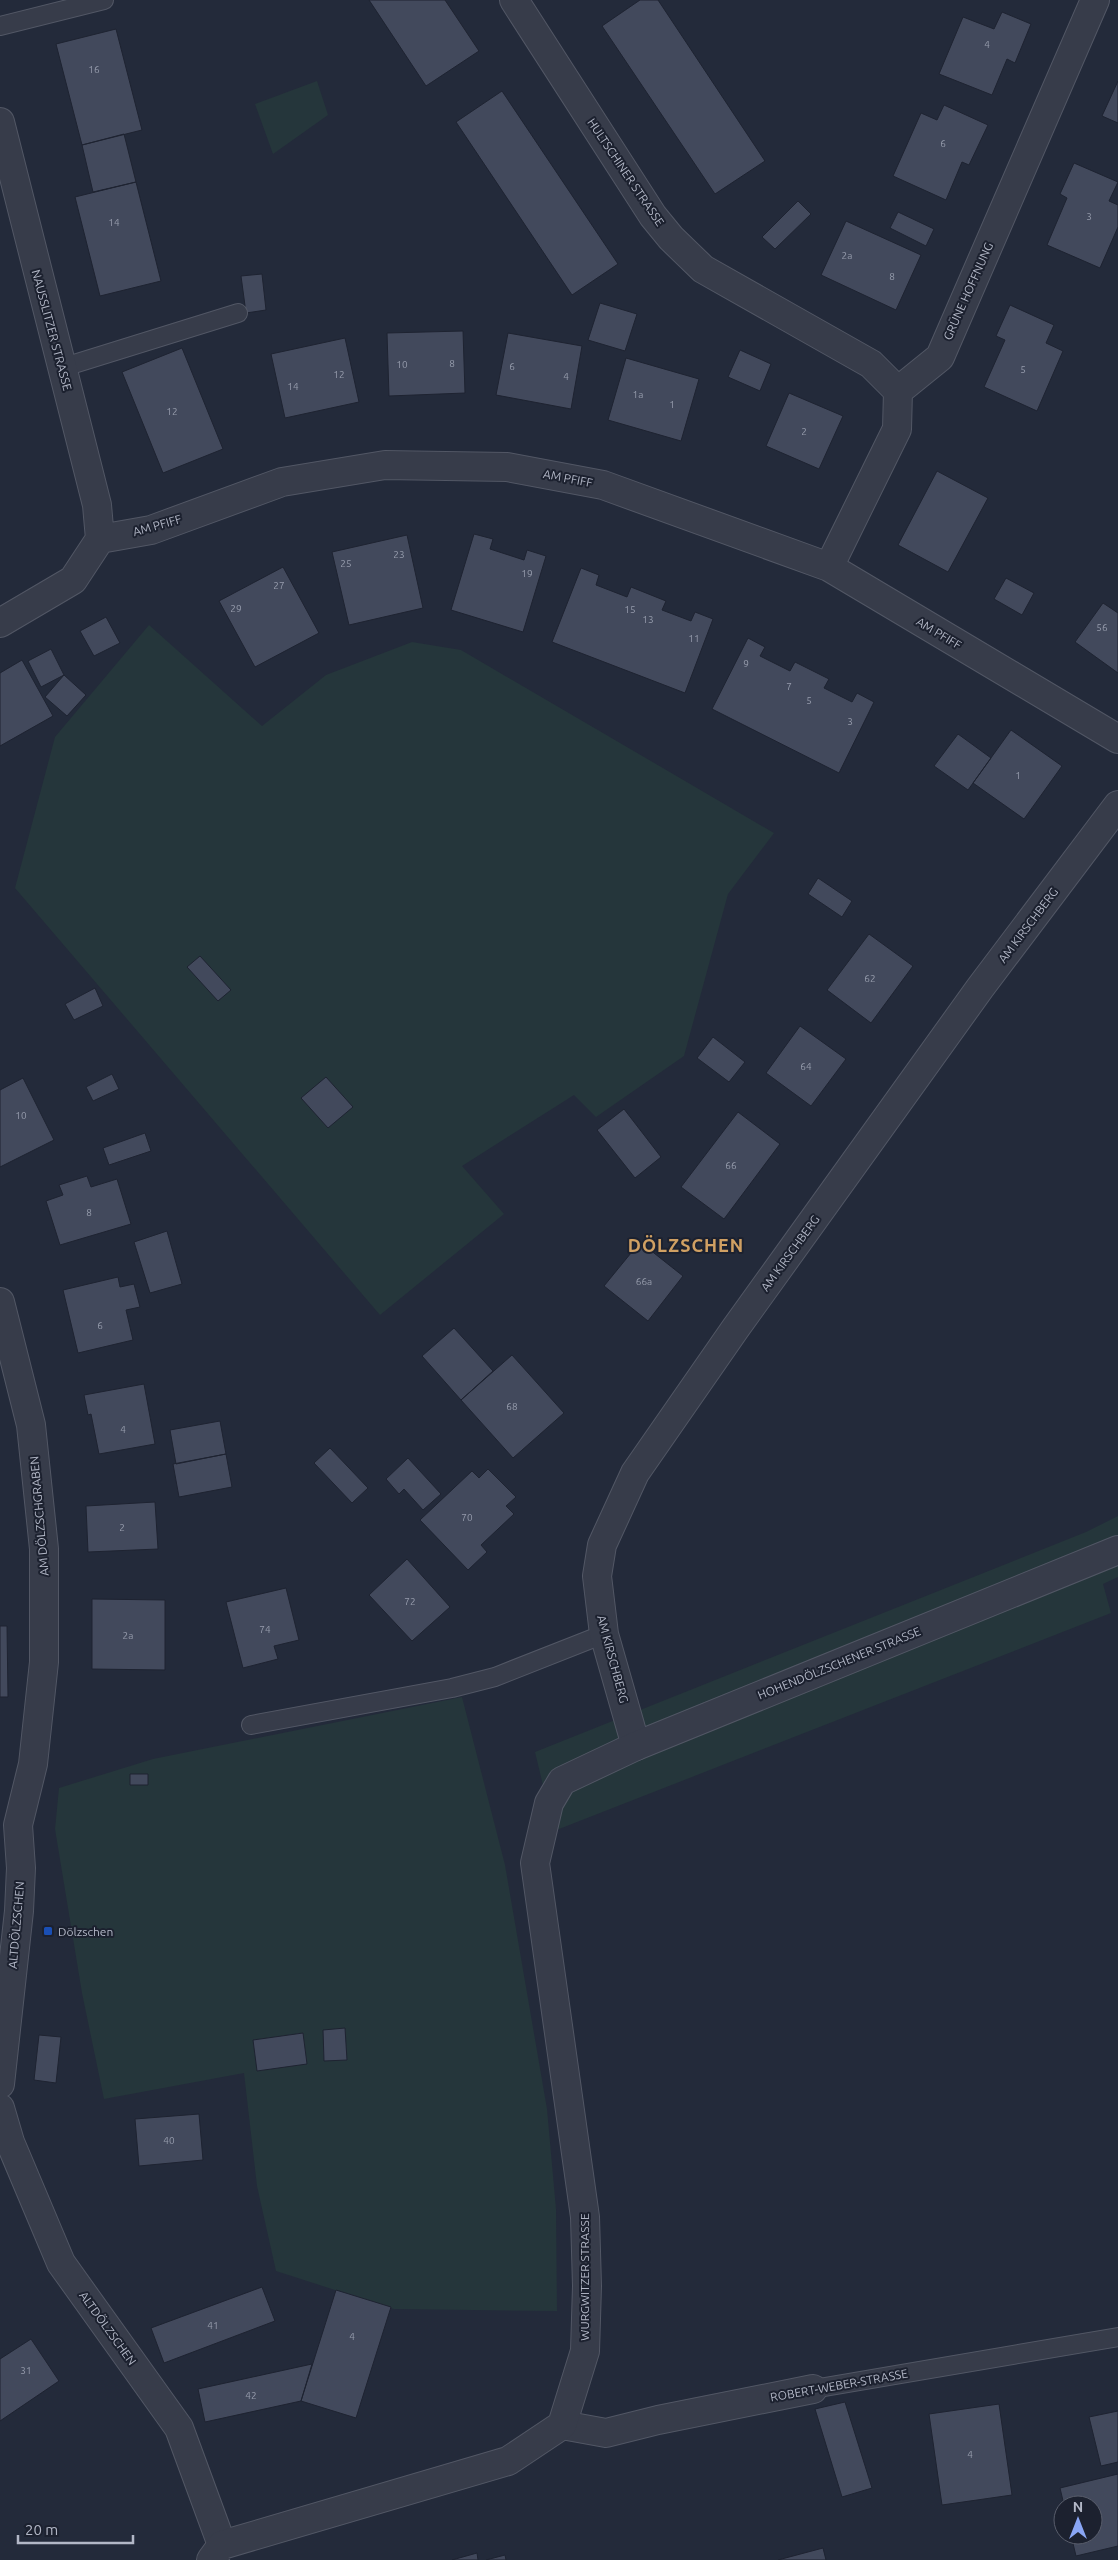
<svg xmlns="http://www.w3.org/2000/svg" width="1118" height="2560" viewBox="0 0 1118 2560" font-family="Ubuntu,sans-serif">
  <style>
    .green { fill: #25363b }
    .building { fill: #42495c; stroke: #1e2331 }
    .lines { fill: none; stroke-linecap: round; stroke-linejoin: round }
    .service-casing { stroke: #525765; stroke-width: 20 }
    .minor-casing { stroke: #525765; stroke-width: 30 }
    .tertiary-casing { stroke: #525765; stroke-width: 30 }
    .service { stroke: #373c4a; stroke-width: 18 }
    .minor { stroke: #373c4a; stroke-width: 28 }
    .tertiary { stroke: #373c4a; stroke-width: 28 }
    .transit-dot { fill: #1a4fb4; stroke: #1c212f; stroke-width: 2 }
    .labels { text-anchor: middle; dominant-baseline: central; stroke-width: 4; stroke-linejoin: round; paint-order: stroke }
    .number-label { font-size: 10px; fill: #969cac }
    .street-label { font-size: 12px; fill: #b2b7c6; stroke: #1c212f }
    .poi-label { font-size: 12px; fill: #b2b7c6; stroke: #1c212f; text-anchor: start }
    .district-label { font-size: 18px; font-weight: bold; letter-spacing: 1px; fill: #d0a063; stroke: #1c212f }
  </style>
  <rect width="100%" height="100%" fill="#232a3a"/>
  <path class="green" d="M 317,81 L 328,115 L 273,154 L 255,104 Z
    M 149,625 L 262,726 L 326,675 L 412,642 L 461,650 L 774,833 L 728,894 L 684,1056 L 596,1117 L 574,1095 L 462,1166 L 504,1214 L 380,1315 L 15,888 L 55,737 Z
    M 1118,1516 L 1118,1577 L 1103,1584 L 1111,1613 L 554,1831 L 535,1752 L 1086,1532 Z
    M 462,1697 L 505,1865 L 547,2109 L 556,2209 L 557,2311 L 394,2309 L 276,2271 L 257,2186 L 244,2073 L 104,2099 L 82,1993 L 55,1829 L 59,1788 L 153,1759 Z"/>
  <path class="building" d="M 369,0 L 445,0 L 479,51 L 426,86 Z
    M 640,0 L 658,0 L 765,161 L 715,194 L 602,26 Z
    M 1002,12 L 1031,24 L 1015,63 L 1007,59 L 992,95 L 939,74 L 963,17 L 994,29 Z
    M 116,29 L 142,130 L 82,145 L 56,44 Z
    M 1118,81 L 1118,123 L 1102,116 Z
    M 502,91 L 618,264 L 572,295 L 456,122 Z
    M 944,105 L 988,125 L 969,165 L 962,162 L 946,200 L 893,176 L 921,113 L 937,120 Z
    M 124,134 L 136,182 L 93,192 L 82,145 Z
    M 1074,163 L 1118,182 L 1109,201 L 1118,205 L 1118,227 L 1100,268 L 1047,245 L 1067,198 L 1060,194 Z
    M 136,182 L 161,281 L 100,296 L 75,197 Z
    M 798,201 L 811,214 L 775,249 L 762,237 Z
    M 898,212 L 934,229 L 926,246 L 890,228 Z
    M 846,221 L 921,255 L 896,310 L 821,275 Z
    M 262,274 L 266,310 L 246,313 L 241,276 Z
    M 600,303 L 637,314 L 625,351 L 588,340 Z
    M 1010,305 L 1054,325 L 1046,343 L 1063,351 L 1037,411 L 984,387 L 1005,340 L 996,336 Z
    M 463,331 L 465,393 L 389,396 L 387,333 Z
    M 508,333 L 582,346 L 571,409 L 496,395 Z
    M 345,338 L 359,402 L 285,418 L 271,354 Z
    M 182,348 L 223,449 L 163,473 L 122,372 Z
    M 740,350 L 771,364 L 760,391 L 728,377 Z
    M 626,358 L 699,379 L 681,441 L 608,420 Z
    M 789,393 L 843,416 L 819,469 L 766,446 Z
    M 937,471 L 988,498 L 948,572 L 898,545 Z
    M 474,534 L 493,539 L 490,549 L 524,560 L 527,550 L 546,556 L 523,632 L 451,610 Z
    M 407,535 L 423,608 L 349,625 L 332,552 Z
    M 283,567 L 319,633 L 255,667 L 219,601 Z
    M 581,568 L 599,575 L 596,585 L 627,597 L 631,587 L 666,601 L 662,610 L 691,621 L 695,612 L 713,619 L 685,693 L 552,642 Z
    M 1006,578 L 1034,593 L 1022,615 L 994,599 Z
    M 1103,603 L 1118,613 L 1118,673 L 1075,642 Z
    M 106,617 L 120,643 L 94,656 L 80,631 Z
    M 748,638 L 765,647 L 760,656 L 790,671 L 795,662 L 829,679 L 824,688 L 852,702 L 857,693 L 874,702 L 839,773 L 712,709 Z
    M 51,649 L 64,675 L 41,687 L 28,661 Z
    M 22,660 L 53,716 L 0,746 L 0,673 Z
    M 64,675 L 86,695 L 67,716 L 45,697 Z
    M 1011,730 L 1062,766 L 1024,819 L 973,783 Z
    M 958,734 L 991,758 L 968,790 L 934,766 Z
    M 818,878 L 852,901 L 842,917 L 808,894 Z
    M 869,934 L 913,966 L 871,1023 L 827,990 Z
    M 200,956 L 231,990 L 218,1001 L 187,967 Z
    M 95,988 L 103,1006 L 74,1020 L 65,1004 Z
    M 800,1026 L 846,1059 L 811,1106 L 766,1073 Z
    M 713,1037 L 745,1062 L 729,1082 L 697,1058 Z
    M 112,1074 L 119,1089 L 93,1101 L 86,1087 Z
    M 326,1077 L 353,1107 L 328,1128 L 301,1098 Z
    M 23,1078 L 54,1140 L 0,1167 L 0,1090 Z
    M 624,1109 L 661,1157 L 635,1178 L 597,1130 Z
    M 738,1112 L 780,1144 L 724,1219 L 681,1187 Z
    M 145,1133 L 151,1151 L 109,1165 L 103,1148 Z
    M 87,1176 L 91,1187 L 117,1179 L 131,1224 L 60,1245 L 46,1201 L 63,1195 L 59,1185 Z
    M 167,1231 L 182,1284 L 150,1293 L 134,1242 Z
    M 640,1242 L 683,1276 L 648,1321 L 604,1286 Z
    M 118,1277 L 120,1287 L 134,1284 L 140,1307 L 126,1310 L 133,1340 L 78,1353 L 63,1290 Z
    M 454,1328 L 493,1371 L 461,1400 L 422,1356 Z
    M 512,1355 L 564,1413 L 513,1458 L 461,1400 Z
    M 144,1384 L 155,1444 L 99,1454 L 91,1414 L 88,1415 L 84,1395 Z
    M 220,1421 L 226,1454 L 176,1464 L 170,1430 Z
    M 330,1448 L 368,1488 L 352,1503 L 314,1463 Z
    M 226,1454 L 232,1487 L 179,1497 L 173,1464 Z
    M 408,1458 L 441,1494 L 423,1510 L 404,1489 L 399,1494 L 386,1479 Z
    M 488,1469 L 516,1497 L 506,1506 L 514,1514 L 481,1545 L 487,1552 L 468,1570 L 420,1520 L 472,1471 L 479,1478 Z
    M 155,1502 L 158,1549 L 88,1552 L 86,1506 Z
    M 407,1559 L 450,1607 L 412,1641 L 369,1595 Z
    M 286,1588 L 299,1640 L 274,1646 L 278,1659 L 243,1668 L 226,1602 Z
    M 92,1599 L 165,1600 L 165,1670 L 92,1669 Z
    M 0,1626 L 7,1626 L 8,1697 L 0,1697 Z
    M 130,1774 L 148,1774 L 148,1785 L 130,1785 Z
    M 345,2028 L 347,2060 L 324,2061 L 323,2030 Z
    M 303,2033 L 307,2064 L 257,2071 L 253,2040 Z
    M 39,2035 L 61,2037 L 56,2083 L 34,2080 Z
    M 199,2114 L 203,2160 L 139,2166 L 135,2119 Z
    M 262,2287 L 275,2321 L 164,2363 L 151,2328 Z
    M 336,2290 L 391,2307 L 356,2418 L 301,2401 Z
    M 31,2339 L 59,2381 L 0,2421 L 0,2359 Z
    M 312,2364 L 301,2401 L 205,2422 L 198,2389 Z
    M 845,2402 L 872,2488 L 842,2497 L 815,2409 Z
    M 999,2404 L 1012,2495 L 942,2505 L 929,2414 Z
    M 1118,2411 L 1118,2462 L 1101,2466 L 1089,2417 Z
    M 1118,2474 L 1118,2546 L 1076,2556 L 1071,2535 L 1093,2535 L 1093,2505 L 1064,2505 L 1060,2488 Z
    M 823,2548 L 826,2560 L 778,2560 Z
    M 477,2553 L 478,2560 L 452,2560 Z
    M 505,2555 L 506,2560 L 486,2560 Z"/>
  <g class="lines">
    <defs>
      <path id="service" d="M 0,26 L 104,0
        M 61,368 L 238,313
        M 251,1725 L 452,1688 L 495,1677 L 604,1634
        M 813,2389 L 1118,2337"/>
      <path id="minor" d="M 514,0 L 653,216 L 671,238 L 703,269 L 871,364 L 898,391
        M 0,122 L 97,505 L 100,539
        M 898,391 L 940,357 L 1095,0
        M 829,567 L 897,429 L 898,391
        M 0,623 L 73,580 L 100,539 L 151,530 L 282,482 L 385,465 L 507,467 L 603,485 L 829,567 L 1118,739
        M 0,1302 L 31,1425 L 44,1549 L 44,1662 L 33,1764 L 18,1825 L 21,1868 L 19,1911 L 0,2084
        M 636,1746 L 604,1634 L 597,1576 L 602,1545 L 635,1473 L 735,1329 L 980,988 L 1118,805
        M 0,2108 L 10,2142 L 61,2263 L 179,2428 L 222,2545
        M 562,2425 L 606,2433 L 658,2420 L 813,2389"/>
      <path id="tertiary" d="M 211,2560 L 222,2545 L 508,2461 L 562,2425 L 585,2351 L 587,2286 L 585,2217 L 535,1863 L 549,1803 L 562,1781 L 636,1746 L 1118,1550"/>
    </defs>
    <use href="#service" class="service-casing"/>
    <use href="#minor" class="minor-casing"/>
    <use href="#tertiary" class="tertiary-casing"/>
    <use href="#service" class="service"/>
    <use href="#minor" class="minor"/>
    <use href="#tertiary" class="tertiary"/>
  </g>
  <rect class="transit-dot" x="43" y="1926" width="10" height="10" rx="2.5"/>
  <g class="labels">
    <g class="number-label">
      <text x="987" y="44">4</text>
      <text x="94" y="69">16</text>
      <text x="943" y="143">6</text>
      <text x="1089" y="216">3</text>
      <text x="114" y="222">14</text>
      <text x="847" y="255">2a</text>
      <text x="892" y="276">8</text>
      <text x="452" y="363">8</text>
      <text x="402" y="364">10</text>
      <text x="512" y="366">6</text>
      <text x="1023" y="369">5</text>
      <text x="339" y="374">12</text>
      <text x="566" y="376">4</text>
      <text x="293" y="386">14</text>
      <text x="638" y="394">1a</text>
      <text x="672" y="404">1</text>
      <text x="172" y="411">12</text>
      <text x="804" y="431">2</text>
      <text x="399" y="554">23</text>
      <text x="346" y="563">25</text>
      <text x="527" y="573">19</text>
      <text x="279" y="585">27</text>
      <text x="236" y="608">29</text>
      <text x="630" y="609">15</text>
      <text x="648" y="619">13</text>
      <text x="1102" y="627">56</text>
      <text x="694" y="638">11</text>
      <text x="746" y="663">9</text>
      <text x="789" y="686">7</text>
      <text x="809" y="700">5</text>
      <text x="850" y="721">3</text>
      <text x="1018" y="775">1</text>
      <text x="870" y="978">62</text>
      <text x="806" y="1066">64</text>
      <text x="21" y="1115">10</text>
      <text x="731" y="1165">66</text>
      <text x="89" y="1212">8</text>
      <text x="644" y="1281">66a</text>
      <text x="100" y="1325">6</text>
      <text x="512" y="1406">68</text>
      <text x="123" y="1429">4</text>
      <text x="467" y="1517">70</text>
      <text x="122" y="1527">2</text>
      <text x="410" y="1601">72</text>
      <text x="265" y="1629">74</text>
      <text x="128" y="1635">2a</text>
      <text x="169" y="2140">40</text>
      <text x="213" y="2325">41</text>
      <text x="352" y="2336">4</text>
      <text x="26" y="2370">31</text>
      <text x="251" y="2395">42</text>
      <text x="970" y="2454">4</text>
    </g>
    <g class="street-label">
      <text transform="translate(626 172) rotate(56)">HULTSCHINER STRASSE</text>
      <text transform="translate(968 291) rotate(-66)">GRÜNE HOFFNUNG</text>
      <text transform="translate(52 330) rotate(75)">NAUSSLITZER STRASSE</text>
      <text transform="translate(568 478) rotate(11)">AM PFIFF</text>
      <text transform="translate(157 525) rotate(-16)">AM PFIFF</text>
      <text transform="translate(939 633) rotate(31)">AM PFIFF</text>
      <text transform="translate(1028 925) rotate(-53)">AM KIRSCHBERG</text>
      <text transform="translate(790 1253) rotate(-54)">AM KIRSCHBERG</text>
      <text transform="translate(39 1516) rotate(-95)">AM DÖLZSCHGRABEN</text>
      <text transform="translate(613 1659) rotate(75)">AM KIRSCHBERG</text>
      <text transform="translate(839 1663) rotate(-22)">HOHENDÖLZSCHENER STRASSE</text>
      <text transform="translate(16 1925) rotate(-85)">ALTDÖLZSCHEN</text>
      <text transform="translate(584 2277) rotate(-90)">WURGWITZER STRASSE</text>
      <text transform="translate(108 2328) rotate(54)">ALTDÖLZSCHEN</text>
      <text transform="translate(839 2385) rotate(-10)">ROBERT-WEBER-STRASSE</text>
    </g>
    <g class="poi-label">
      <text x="58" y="1931">Dölzschen</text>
    </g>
    <g class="district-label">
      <text x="686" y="1245">DÖLZSCHEN</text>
    </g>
  </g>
  <g transform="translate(1078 2520)"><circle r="24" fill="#1c212f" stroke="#585d6b"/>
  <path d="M0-4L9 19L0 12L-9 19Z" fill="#89a5f4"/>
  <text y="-8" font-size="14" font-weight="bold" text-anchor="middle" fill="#b2b7c6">N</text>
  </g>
  <path d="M18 2535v8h115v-8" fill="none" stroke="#b2b7c6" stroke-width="2.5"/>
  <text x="25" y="2535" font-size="15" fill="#b2b7c6" stroke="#1c212f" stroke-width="4" paint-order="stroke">20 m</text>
</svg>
